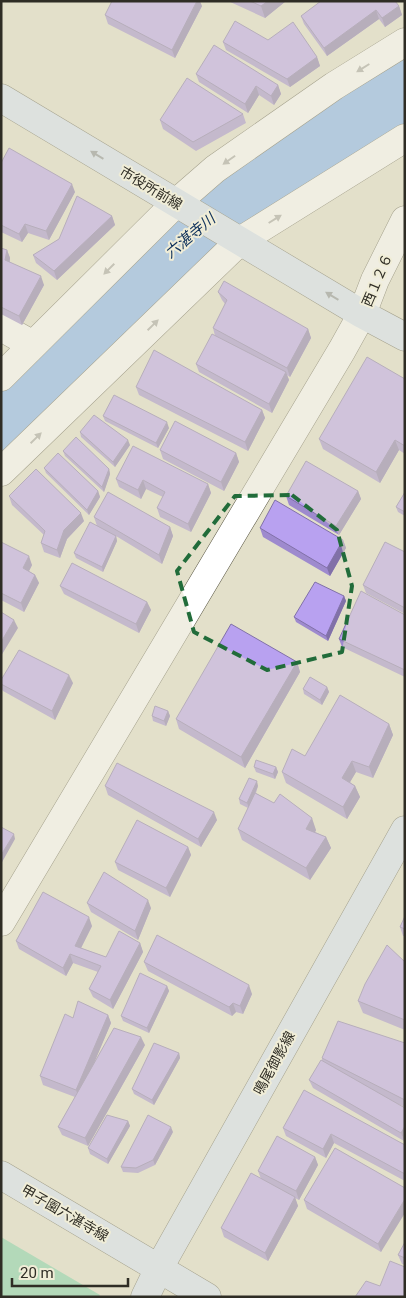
<svg xmlns="http://www.w3.org/2000/svg" width="406" height="1298" viewBox="0 0 406 1298" font-family="Roboto,'Noto Sans JP',sans-serif">
  <style>
    .green { fill: #79d1a4 }
    .lines { fill: none; stroke-linecap: round; stroke-linejoin: round }
    .river { stroke: #7aaff3; stroke-width: 70 }
    .street-casing { stroke: #5a5744; stroke-width: 29 }
    .secondary-casing { stroke: #5a5744; stroke-width: 29 }
    .street { stroke: #fff; stroke-width: 28 }
    .secondary { stroke: #d4e3f7; stroke-width: 28 }
    .wall { fill: #9e8ace }
    .shaded-wall { fill: #8171a8 }
    .building { fill: #b8a1f0; stroke: #8171a8 }
    .oneway { fill: #a1a09d }
    .oneway2 { fill: #82888e }
    .marked { fill: none; stroke: #216c3a; stroke-width: 4; stroke-dasharray: 10 6; stroke-linejoin: round }
    .labels { text-anchor: middle; dominant-baseline: central; stroke-width: 4; stroke-linejoin: round; paint-order: stroke }
    .street-label { font-size: 14px; fill: #2f2d25; stroke: #f0edd7 }
    .water-label { font-size: 15px; font-style: italic; fill: #0d305b; stroke: #f0edd7 }
  </style>
  <rect width="100%" height="100%" fill="#e3e0ca"/>
  <path class="green" d="M 1,1237 L 100,1295 L 99,1297 L 1,1297 Z"/>
  <g class="lines">
    <path class="river" d="M 1,417 L 167,253 L 249,187 L 405,87"/>
    <defs>
      <path id="street" d="M 1,327 L 33,345
        M 1,377 L 176,203 L 215,169 L 334,86 L 405,42
        M 1,472 L 240,241 L 405,138
        M 1,922 L 342,350 L 362,314 L 375,280 L 405,220"/>
      <path id="secondary" d="M 1,98 L 362,314 L 405,337
        M 1,1175 L 207,1297
        M 145,1297 L 159,1268 L 405,830"/>
    </defs>
    <use href="#street" class="street-casing"/>
    <use href="#secondary" class="secondary-casing"/>
    <use href="#street" class="street"/>
    <use href="#secondary" class="secondary"/>
  </g>
  <path class="wall" d="M 228,1 L 286,1 L 265,18 Z
    M 202,6 L 175,58 L 108,24 L 105,15 Z
    M 399,6 L 402,15 L 385,27 L 379,19 L 327,56 L 304,24 L 301,16 Z
    M 268,40 L 317,57 L 320,66 L 290,87 L 226,50 L 223,42 Z
    M 196,74 L 278,85 L 281,94 L 274,105 L 259,95 L 248,113 L 199,82 Z
    M 243,114 L 246,123 L 196,151 L 163,129 L 160,120 Z
    M 1,163 L 75,192 L 49,240 L 28,233 L 22,242 L 1,232 Z
    M 112,216 L 115,225 L 57,280 L 36,263 L 33,255 L 59,239 Z
    M 1,248 L 7,250 L 10,258 L 10,262 L 44,285 L 22,325 L 1,314 Z
    M 218,292 L 308,329 L 311,338 L 290,377 L 287,375 L 289,380 L 272,413 L 199,372 L 196,364 L 215,336 L 213,328 L 225,304 L 222,300 Z
    M 405,379 L 405,454 L 399,450 L 380,483 L 323,449 L 319,439 Z
    M 136,387 L 262,410 L 265,418 L 248,451 L 139,395 Z
    M 103,416 L 169,428 L 158,448 L 105,421 Z
    M 80,432 L 130,445 L 115,467 L 81,437 Z
    M 160,450 L 236,453 L 239,462 L 224,491 L 163,459 Z
    M 63,451 L 109,469 L 110,474 L 104,492 L 65,456 Z
    M 44,468 L 98,491 L 100,497 L 89,515 L 46,473 Z
    M 116,479 L 208,484 L 211,493 L 191,532 L 160,517 L 157,508 L 163,497 L 146,489 L 141,499 L 119,487 Z
    M 358,491 L 361,499 L 339,535 L 289,505 L 286,496 Z
    M 405,492 L 405,516 L 398,512 L 396,507 Z
    M 9,496 L 84,521 L 67,539 L 60,558 L 44,552 L 41,543 L 44,535 L 12,505 Z
    M 94,517 L 170,527 L 173,536 L 162,564 L 116,536 L 117,541 L 103,572 L 76,558 L 74,553 L 97,526 Z
    M 260,528 L 343,540 L 346,548 L 330,576 L 263,537 Z
    M 1,542 L 32,565 L 29,571 L 35,575 L 39,583 L 24,612 L 1,600 Z
    M 405,552 L 405,614 L 366,593 L 363,585 Z
    M 60,586 L 147,602 L 151,610 L 139,633 L 64,594 Z
    M 344,596 L 346,601 L 328,641 L 296,622 L 294,617 Z
    M 405,615 L 405,677 L 342,647 L 339,639 Z
    M 297,662 L 300,672 L 245,768 L 179,729 L 176,719 Z
    M 1,680 L 73,683 L 55,720 L 3,691 L 1,688 Z
    M 327,687 L 329,692 L 322,705 L 304,694 L 303,689 Z
    M 168,711 L 170,716 L 166,726 L 153,721 L 152,716 Z
    M 389,724 L 393,735 L 373,778 L 356,772 L 350,782 L 355,786 L 360,797 L 347,819 L 286,783 L 282,772 L 305,756 Z
    M 254,767 L 276,767 L 278,772 L 275,779 L 256,772 Z
    M 105,786 L 217,820 L 201,847 L 108,795 Z
    M 258,786 L 256,793 L 316,830 L 315,832 L 326,837 L 331,848 L 310,880 L 242,840 L 238,829 L 248,808 L 240,804 L 239,799 Z
    M 188,847 L 191,855 L 170,897 L 118,870 L 115,862 Z
    M 87,903 L 151,908 L 138,940 L 91,912 Z
    M 405,916 L 405,936 L 403,936 L 400,927 Z
    M 92,926 L 81,948 L 106,957 L 140,943 L 143,952 L 113,1009 L 93,997 L 89,989 L 98,972 L 73,963 L 66,976 L 19,949 L 16,941 Z
    M 144,962 L 252,994 L 243,1014 L 236,1012 L 232,1016 L 148,971 Z
    M 405,962 L 405,1030 L 363,1013 L 358,1001 Z
    M 167,986 L 169,991 L 149,1033 L 123,1021 L 121,1016 Z
    M 108,1015 L 111,1023 L 94,1062 L 145,1045 L 88,1146 L 62,1135 L 58,1127 L 75,1097 L 43,1085 L 40,1076 L 73,1018 Z
    M 405,1043 L 405,1107 L 391,1101 L 404,1141 L 313,1088 L 309,1080 L 322,1061 L 322,1058 Z
    M 179,1053 L 180,1058 L 154,1105 L 134,1094 L 132,1089 Z
    M 128,1121 L 130,1126 L 108,1164 L 90,1154 L 88,1148 Z
    M 283,1128 L 405,1145 L 405,1181 L 334,1143 L 326,1158 L 286,1136 Z
    M 173,1132 L 155,1165 L 138,1173 L 123,1172 L 121,1167 Z
    M 315,1157 L 318,1165 L 299,1200 L 295,1198 L 298,1206 L 268,1261 L 224,1237 L 221,1228 L 261,1179 L 258,1171 Z
    M 405,1188 L 381,1252 L 307,1209 L 304,1200 Z
    M 405,1242 L 405,1265 L 402,1264 L 398,1255 Z"/>
  <path class="shaded-wall" d="M 197,1 L 200,1 L 202,6 L 175,58 L 172,50 Z
    M 268,1 L 286,1 L 265,18 L 261,6 Z
    M 399,6 L 402,15 L 385,27 L 382,18 Z
    M 376,10 L 379,19 L 327,56 L 324,48 Z
    M 317,57 L 320,66 L 290,87 L 287,79 Z
    M 278,85 L 281,94 L 274,105 L 271,96 Z
    M 256,86 L 259,95 L 248,113 L 245,104 Z
    M 72,184 L 75,192 L 49,240 L 46,231 Z
    M 112,216 L 115,225 L 57,280 L 54,271 Z
    M 25,224 L 28,233 L 22,242 L 19,234 Z
    M 7,250 L 10,258 L 8,269 L 5,260 Z
    M 41,276 L 44,285 L 22,325 L 19,316 Z
    M 308,329 L 311,338 L 290,377 L 287,368 Z
    M 286,372 L 289,380 L 272,413 L 269,404 Z
    M 262,410 L 265,418 L 248,451 L 245,442 Z
    M 167,422 L 169,428 L 158,448 L 156,443 Z
    M 128,440 L 130,445 L 115,467 L 113,462 Z
    M 395,440 L 399,450 L 380,483 L 376,472 Z
    M 236,453 L 239,462 L 224,491 L 221,482 Z
    M 109,469 L 110,474 L 104,492 L 102,487 Z
    M 143,480 L 146,489 L 141,499 L 138,490 Z
    M 208,484 L 211,493 L 191,532 L 188,524 Z
    M 98,491 L 100,497 L 89,515 L 87,510 Z
    M 358,491 L 361,499 L 339,535 L 336,526 Z
    M 81,513 L 84,521 L 67,539 L 60,558 L 57,550 L 64,530 Z
    M 170,527 L 173,536 L 162,564 L 159,555 Z
    M 116,536 L 117,541 L 103,572 L 102,567 Z
    M 343,540 L 346,548 L 330,576 L 327,568 Z
    M 29,556 L 32,565 L 26,577 L 23,568 Z
    M 35,575 L 39,583 L 24,612 L 21,603 Z
    M 344,596 L 346,601 L 328,641 L 326,636 Z
    M 147,602 L 151,610 L 139,633 L 136,624 Z
    M 14,620 L 18,628 L 1,656 L 1,642 Z
    M 297,662 L 300,672 L 245,768 L 241,757 Z
    M 69,675 L 73,683 L 55,720 L 52,711 Z
    M 327,687 L 329,692 L 322,705 L 320,700 Z
    M 168,711 L 170,716 L 166,726 L 164,721 Z
    M 389,724 L 393,735 L 373,778 L 369,767 Z
    M 352,761 L 356,772 L 346,789 L 342,778 Z
    M 276,767 L 278,772 L 275,779 L 273,774 Z
    M 257,781 L 258,786 L 249,808 L 247,803 Z
    M 355,786 L 360,797 L 347,819 L 343,807 Z
    M 214,812 L 217,820 L 201,847 L 198,839 Z
    M 312,818 L 316,830 L 311,841 L 306,829 Z
    M 14,834 L 15,839 L 1,864 L 1,855 Z
    M 326,837 L 331,848 L 310,880 L 306,868 Z
    M 188,847 L 191,855 L 170,897 L 166,888 Z
    M 148,900 L 151,908 L 138,940 L 135,931 Z
    M 89,917 L 92,926 L 78,954 L 75,946 Z
    M 140,943 L 143,952 L 113,1009 L 110,1000 Z
    M 70,954 L 73,963 L 66,976 L 63,968 Z
    M 249,985 L 252,994 L 243,1014 L 240,1006 Z
    M 167,986 L 169,991 L 149,1033 L 147,1028 Z
    M 233,1003 L 236,1012 L 232,1016 L 229,1007 Z
    M 108,1015 L 111,1023 L 79,1099 L 76,1090 Z
    M 141,1037 L 145,1045 L 88,1146 L 85,1138 Z
    M 179,1053 L 180,1058 L 154,1105 L 152,1100 Z
    M 128,1121 L 130,1126 L 108,1164 L 107,1159 Z
    M 405,1126 L 405,1140 L 404,1141 L 401,1133 Z
    M 171,1127 L 173,1132 L 155,1165 L 153,1160 Z
    M 331,1134 L 334,1143 L 326,1158 L 323,1149 Z
    M 315,1157 L 318,1165 L 299,1200 L 296,1191 Z
    M 295,1197 L 298,1206 L 268,1261 L 265,1253 Z
    M 405,1199 L 405,1213 L 381,1252 L 378,1244 Z"/>
  <path class="building" d="M 112,1 L 197,1 L 172,50 L 105,15 Z
    M 250,1 L 268,1 L 261,6 Z
    M 321,1 L 395,1 L 399,6 L 382,18 L 376,10 L 324,48 L 301,16 Z
    M 235,21 L 268,40 L 293,22 L 317,57 L 287,79 L 223,42 Z
    M 214,45 L 278,85 L 271,96 L 256,86 L 245,104 L 196,74 Z
    M 187,78 L 243,114 L 193,142 L 160,120 Z
    M 9,148 L 72,184 L 46,231 L 25,224 L 19,234 L 1,225 L 1,163 Z
    M 77,196 L 112,216 L 54,271 L 33,255 L 59,239 Z
    M 1,248 L 7,250 L 5,260 L 41,276 L 19,316 L 1,307 Z
    M 224,281 L 308,329 L 287,368 L 213,328 L 227,300 L 218,292 Z
    M 212,334 L 286,372 L 269,404 L 196,364 Z
    M 154,350 L 262,410 L 245,442 L 136,387 Z
    M 367,357 L 405,379 L 405,446 L 395,440 L 376,472 L 319,439 Z
    M 114,395 L 167,422 L 156,443 L 103,416 Z
    M 94,415 L 128,440 L 113,462 L 80,432 Z
    M 175,421 L 236,453 L 221,482 L 160,450 Z
    M 76,437 L 109,469 L 102,487 L 63,451 Z
    M 133,446 L 208,484 L 188,524 L 157,508 L 165,492 L 143,480 L 138,490 L 116,479 Z
    M 58,453 L 98,491 L 87,510 L 44,468 Z
    M 306,461 L 358,491 L 336,526 L 286,496 Z
    M 36,469 L 81,513 L 64,530 L 57,550 L 41,543 L 45,531 L 9,496 Z
    M 108,492 L 170,527 L 159,555 L 94,517 Z
    M 405,492 L 405,512 L 396,507 Z
    M 275,500 L 343,540 L 327,568 L 260,528 Z
    M 90,522 L 116,536 L 102,567 L 74,553 Z
    M 1,542 L 29,556 L 23,568 L 35,575 L 21,603 L 1,593 Z
    M 385,542 L 405,552 L 405,608 L 363,585 Z
    M 72,563 L 147,602 L 136,624 L 60,586 Z
    M 315,582 L 344,596 L 326,636 L 294,617 Z
    M 361,591 L 405,615 L 405,670 L 339,639 Z
    M 1,612 L 14,620 L 1,642 Z
    M 231,624 L 297,662 L 241,757 L 176,719 Z
    M 19,650 L 69,675 L 52,711 L 1,684 L 1,680 Z
    M 310,677 L 327,687 L 320,700 L 303,689 Z
    M 340,695 L 389,724 L 369,767 L 352,761 L 342,778 L 355,786 L 343,807 L 282,772 L 292,749 L 305,756 Z
    M 155,706 L 168,711 L 164,721 L 152,716 Z
    M 256,760 L 276,767 L 273,774 L 254,767 Z
    M 117,763 L 214,812 L 198,839 L 105,786 Z
    M 249,778 L 257,781 L 247,803 L 239,799 Z
    M 255,793 L 274,803 L 280,794 L 312,818 L 306,829 L 326,837 L 306,868 L 238,829 Z
    M 137,820 L 188,847 L 166,888 L 115,862 Z
    M 1,827 L 14,834 L 1,855 Z
    M 104,872 L 148,900 L 135,931 L 87,903 Z
    M 43,892 L 89,917 L 75,946 L 106,957 L 119,931 L 140,943 L 110,1000 L 89,989 L 101,966 L 70,954 L 63,968 L 16,941 Z
    M 405,916 L 405,929 L 400,927 Z
    M 157,935 L 249,985 L 240,1006 L 233,1003 L 229,1007 L 144,962 Z
    M 387,945 L 405,962 L 405,1020 L 358,1001 L 365,984 Z
    M 140,973 L 167,986 L 147,1028 L 121,1016 Z
    M 78,1001 L 108,1015 L 76,1090 L 40,1076 L 65,1014 L 73,1018 Z
    M 338,1021 L 405,1043 L 405,1100 L 322,1058 Z
    M 114,1028 L 141,1037 L 85,1138 L 58,1127 Z
    M 154,1043 L 179,1053 L 152,1100 L 132,1089 Z
    M 321,1060 L 405,1108 L 405,1126 L 401,1133 L 309,1080 Z
    M 304,1090 L 405,1145 L 405,1174 L 331,1134 L 323,1149 L 283,1128 Z
    M 107,1115 L 128,1121 L 107,1159 L 88,1148 Z
    M 148,1115 L 171,1127 L 153,1160 L 136,1168 L 121,1167 Z
    M 277,1136 L 315,1157 L 296,1191 L 258,1171 Z
    M 335,1148 L 405,1188 L 405,1199 L 378,1244 L 304,1200 Z
    M 251,1173 L 295,1197 L 265,1253 L 221,1228 Z
    M 405,1242 L 405,1258 L 398,1255 Z
    M 390,1261 L 405,1267 L 405,1297 L 355,1297 L 366,1281 L 380,1286 Z"/>
  <defs><path id="oneway-solid" d="M-6-.8H1V-3.2L6.5 0L1 3.2V.8H-6Z" transform="scale(1.25)"/></defs>
  <g class="oneway">
    <use href="#oneway-solid" transform="translate(363 68) rotate(148)"/>
    <use href="#oneway-solid" transform="translate(229 160) rotate(145)"/>
    <use href="#oneway-solid" transform="translate(275 219) rotate(-32)"/>
    <use href="#oneway-solid" transform="translate(109 269) rotate(135)"/>
    <use href="#oneway-solid" transform="translate(153 325) rotate(-44)"/>
    <use href="#oneway-solid" transform="translate(36 438) rotate(-44)"/>
  </g>
  <g class="oneway2">
    <use href="#oneway-solid" transform="translate(97 155) rotate(-149)"/>
    <use href="#oneway-solid" transform="translate(332 296) rotate(-149)"/>
  </g>
  <path d="M0 0H406V1298H0ZM 292,495 L 337,530 L 352,586 L 342,652 L 267,670 L 194,632 L 177,571 L 235,496 Z" fill="#e3e0ca" fill-opacity=".55" fill-rule="evenodd"/>
  <path class="marked" d="M 292,495 L 337,530 L 352,586 L 342,652 L 267,670 L 194,632 L 177,571 L 235,496 Z"/>
  <g class="labels">
    <g class="street-label">
      <text transform="translate(151 188) rotate(31)">市役所前線</text>
      <text transform="translate(377 280) rotate(-67)">西１２６</text>
      <text transform="translate(274 1063) rotate(-61)">鳴尾御影線</text>
      <text transform="translate(65 1213) rotate(30)">甲子園六湛寺線</text>
    </g>
    <g class="water-label">
      <text transform="translate(190 236) rotate(-40)">六湛寺川</text>
    </g>
  </g>
  <rect width="406" height="1298" fill="none" stroke="#2f2d25" stroke-width="5"/>
  <path d="M12 1278v8h116v-8" fill="none" stroke="#2f2d25" stroke-width="2.5"/>
  <text x="20" y="1278" font-size="15" fill="#2f2d25" stroke="#f0edd7" stroke-width="4" paint-order="stroke">20 m</text>
</svg>
